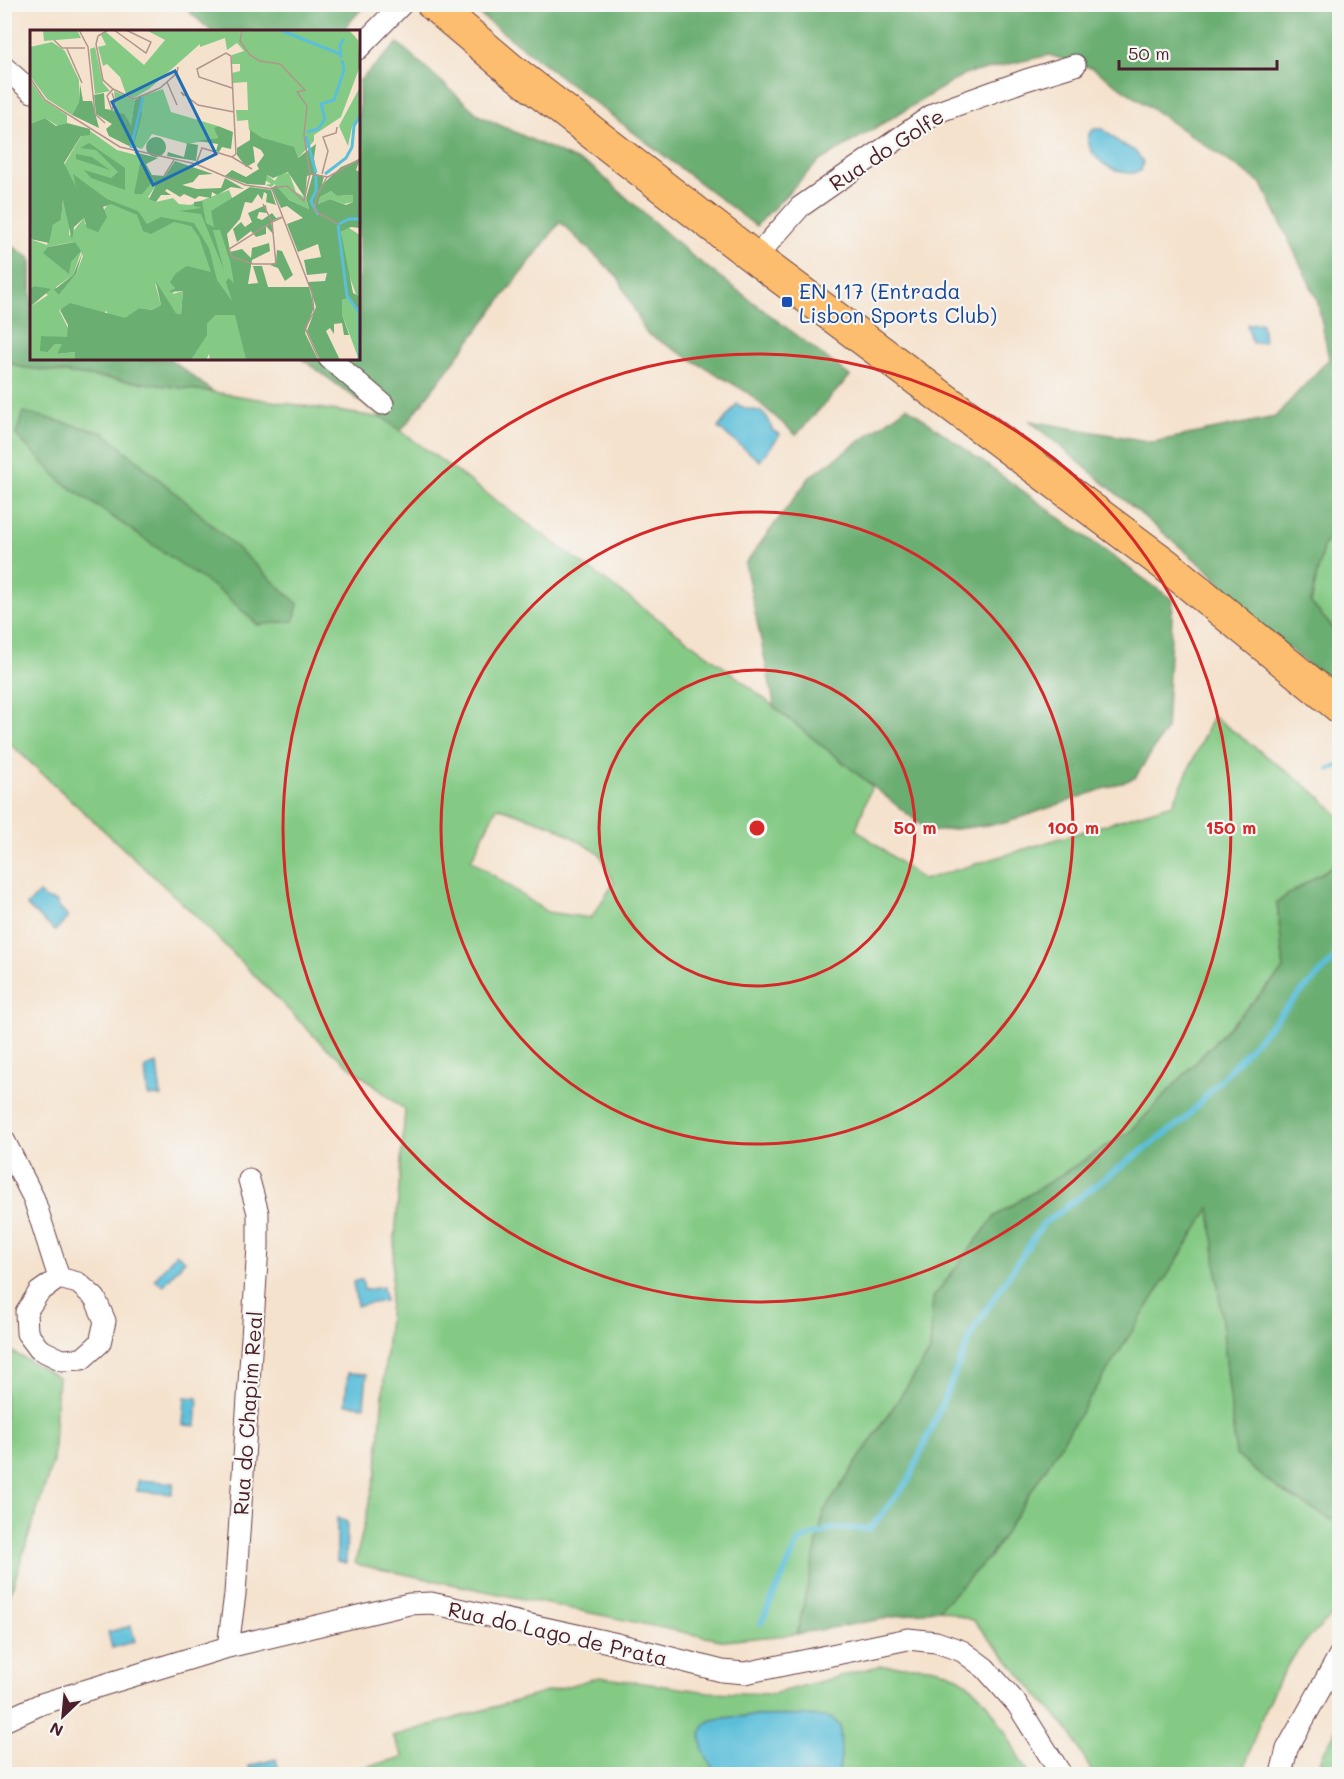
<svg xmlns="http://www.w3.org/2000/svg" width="1344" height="1779" viewBox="0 0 1344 1779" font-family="Mali,sans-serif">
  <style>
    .green { fill: #84ca85; stroke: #677458; stroke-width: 1.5; fill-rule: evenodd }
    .forest { fill: #6bae72; stroke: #5a664e; stroke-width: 1.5 }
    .water { fill: #5cbfda; stroke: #536f82; stroke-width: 1.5 }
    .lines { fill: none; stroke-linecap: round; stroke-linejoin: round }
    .stream { stroke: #5cbfda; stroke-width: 6 }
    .street-casing { stroke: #643c43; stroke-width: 23 }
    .primary-casing { stroke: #643c43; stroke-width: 35 }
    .street { stroke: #fff; stroke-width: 21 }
    .primary { stroke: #fcbd6e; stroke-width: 33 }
    .ring { fill: none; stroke: #d62828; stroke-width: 3 }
    .transit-dot { fill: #1a4fb4; stroke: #f6f6f2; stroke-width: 2 }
    .labels { text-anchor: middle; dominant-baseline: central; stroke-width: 4.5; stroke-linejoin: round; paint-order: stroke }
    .street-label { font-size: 21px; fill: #4a1f2b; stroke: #f6f6f2 }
    .transit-label { font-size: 21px; fill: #164399; stroke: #f6f6f2; text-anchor: start }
    .inset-river { fill: none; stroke: #5cbfda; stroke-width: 3 }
    .inset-road { fill: none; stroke: #b1948c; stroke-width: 1.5 }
    .view { fill: #1f6fb2; fill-opacity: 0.15; stroke: #1f6fb2; stroke-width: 3 }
    .inset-edge { fill: none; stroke: #4a1f2b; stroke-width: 3 }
    .centre { fill: #d62828; stroke: #f6f6f2; stroke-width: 3 }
    .ring-label { font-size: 18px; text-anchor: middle; font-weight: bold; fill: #d62828; stroke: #f6f6f2; stroke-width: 4.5; stroke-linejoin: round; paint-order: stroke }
  </style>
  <rect width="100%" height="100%" fill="#f6f6f2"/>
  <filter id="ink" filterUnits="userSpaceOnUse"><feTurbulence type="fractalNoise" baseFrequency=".0167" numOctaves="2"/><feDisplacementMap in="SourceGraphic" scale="12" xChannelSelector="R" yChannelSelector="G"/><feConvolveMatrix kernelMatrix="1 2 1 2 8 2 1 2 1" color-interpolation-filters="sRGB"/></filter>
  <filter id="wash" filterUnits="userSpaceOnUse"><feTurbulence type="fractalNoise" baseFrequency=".008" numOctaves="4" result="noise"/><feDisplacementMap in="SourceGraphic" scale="24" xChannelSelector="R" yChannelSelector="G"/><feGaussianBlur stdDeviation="1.35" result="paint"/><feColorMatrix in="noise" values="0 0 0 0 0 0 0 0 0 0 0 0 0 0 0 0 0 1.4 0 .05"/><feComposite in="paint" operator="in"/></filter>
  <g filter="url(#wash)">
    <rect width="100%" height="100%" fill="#f5e2cd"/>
    <path class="green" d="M 4,360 L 20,367 L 213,392 L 383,418 L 728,670 L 872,785 L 856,829 L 923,880 L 1173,804 L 1213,716 L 1318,795 L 1339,816 L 1339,862 L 1277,902 L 1284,969 L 1131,1131 L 995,1216 L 933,1298 L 930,1352 L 824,1511 L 797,1634 L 725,1641 L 355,1564 L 377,1469 L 405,1110 L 323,1045 L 194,914 L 5,739 ZM 497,807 L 554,826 L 600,854 L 614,883 L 591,918 L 547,912 L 471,860 Z
      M 1339,523 L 1339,635 L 1311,603 L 1323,546 Z
      M 1210,1207 L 1236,1455 L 1281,1491 L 1339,1524 L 1339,1609 C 1326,1623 1309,1636 1297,1652 C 1270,1687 1255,1733 1243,1774 L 1093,1774 L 1070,1732 L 974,1621 L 939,1609 L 991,1555 Z
      M 5,1348 L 58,1377 L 53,1461 L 5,1610 Z
      M 879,1666 C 898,1666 920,1664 939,1669 C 986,1681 1006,1736 1028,1774 L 337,1774 L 404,1757 L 393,1736 L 599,1677 L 709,1692 L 772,1694 Z
      M 1339,1724 L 1339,1774 L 1317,1774 L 1323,1754 Z"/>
    <path class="forest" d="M 182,5 L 365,5 L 341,32 L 211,31 Z
      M 467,5 L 1328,5 L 1340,15 L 1340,523 L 1323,546 L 1311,603 L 1339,635 L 1339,691 L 1246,612 L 1211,573 L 1030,421 L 1153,442 L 1275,417 L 1329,359 L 1317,299 L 1262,184 L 1092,68 L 1049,55 L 965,74 L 818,162 L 756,226 Z
      M 398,43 L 480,116 L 593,168 L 691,255 L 850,376 L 796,435 L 747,392 L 646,333 L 618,277 L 560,222 L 401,431 L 302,359 L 358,358 L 359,81 Z
      M 5,241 L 31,259 L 32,358 L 170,359 L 213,392 L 20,367 L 5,360 Z
      M 907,407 L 1173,600 L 1166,730 L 1135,778 L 1005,823 L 930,832 L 775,708 L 745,564 L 810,477 Z
      M 23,412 L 104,433 L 191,506 L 298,604 L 294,621 L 258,625 L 224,594 L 62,482 L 16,435 Z
      M 1339,862 L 1339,1524 L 1281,1491 L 1236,1455 L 1210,1208 L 991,1555 L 939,1609 L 797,1634 L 824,1511 L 930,1352 L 933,1298 L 995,1216 L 1131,1131 L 1284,969 L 1277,902 Z"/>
    <path class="water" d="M 1094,129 L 1103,129 L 1120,143 L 1135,151 L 1143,162 L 1141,171 C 1121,180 1082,157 1089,134 Z
      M 1262,323 L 1264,342 L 1252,343 L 1247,324 Z
      M 737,404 C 753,415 766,403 772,430 L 780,435 L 760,461 L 718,428 Z
      M 39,893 L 46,899 L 57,902 L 60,909 L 68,917 L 55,931 L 27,906 Z
      M 157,1064 L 161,1096 L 148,1096 L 145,1068 Z
      M 176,1253 L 185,1260 L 163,1286 L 155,1279 Z
      M 362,1279 L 364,1290 L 383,1287 L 385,1301 L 357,1306 L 353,1282 Z
      M 348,1373 L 367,1374 L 364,1406 L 345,1404 Z
      M 185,1397 L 198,1398 L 196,1426 L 183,1425 Z
      M 138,1480 L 174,1483 L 172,1494 L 137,1491 Z
      M 337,1518 L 347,1522 L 346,1563 L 337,1561 Z
      M 131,1626 L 135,1641 L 112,1648 L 108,1632 Z
      M 814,1716 L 832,1718 L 840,1726 L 841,1757 L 838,1774 L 717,1774 C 708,1762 692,1737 707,1723 C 717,1713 796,1716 814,1716 Z
      M 276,1759 L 279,1772 L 269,1774 L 251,1774 L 249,1766 Z"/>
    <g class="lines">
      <path class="stream" d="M 1330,769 L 1340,765
        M 761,1623 L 799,1541 L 833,1528 L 870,1529 L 909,1480 L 975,1327 L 1043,1224 L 1184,1120 L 1288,1006 L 1340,953"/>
    </g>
  </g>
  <g filter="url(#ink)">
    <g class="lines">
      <defs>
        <path id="street" d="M 358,49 L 402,4
          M 4,67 L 32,92
          M 755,258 L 800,207 L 935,113 L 1026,80 L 1075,65
          M 329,358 L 383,404
          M 4,1140 L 34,1199 L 59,1278
          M 59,1278 L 78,1283 L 95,1298 L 105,1321 L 100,1343 L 82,1359 L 62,1360 L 39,1349 L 27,1333 L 26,1312 L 39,1292 Z
          M 228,1647 L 235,1594 L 258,1247 L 258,1213 L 249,1180
          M 4,1721 L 41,1704 L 228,1647 L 409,1604 L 431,1603 L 613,1643 L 722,1671 L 745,1673 L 908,1639 L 936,1642 L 962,1651 L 985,1668 L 1017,1704 L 1061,1774
          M 1281,1774 L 1287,1749 L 1340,1654"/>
        <path id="primary" d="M 433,4 L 510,69 L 755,258 L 1166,565 L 1340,707"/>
      </defs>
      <use href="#street" class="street-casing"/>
      <use href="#primary" class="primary-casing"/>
      <use href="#street" class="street"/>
      <use href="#primary" class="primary"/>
    </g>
  </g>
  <g class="ring">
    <circle cx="757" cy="828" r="158"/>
    <circle cx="757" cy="828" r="316"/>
    <circle cx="757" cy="828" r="474"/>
  </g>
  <rect class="transit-dot" x="781" y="296" width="12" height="12" rx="3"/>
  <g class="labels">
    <g class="street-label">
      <text transform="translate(886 149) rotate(-33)">Rua do Golfe</text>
      <text transform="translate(247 1413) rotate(-86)">Rua do Chapim Real</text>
      <text transform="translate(558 1633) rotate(13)">Rua do Lago de Prata</text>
    </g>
    <g class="transit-label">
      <text x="799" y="290">EN 117 (Entrada<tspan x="799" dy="24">Lisbon Sports Club)</tspan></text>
    </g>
  </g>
  <g transform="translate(30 30)">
    <rect width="330" height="330" fill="#f5e2cd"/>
    <path d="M 13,0 L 47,0 L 51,8 L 14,11 ZM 116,0 L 319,0 L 328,10 L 330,36 L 311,87 L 284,105 L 284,111 L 268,128 L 219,100 L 218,90 L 207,91 L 206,80 L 218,80 L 217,52 L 202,53 L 202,43 L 210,41 L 210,34 L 202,34 L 202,25 L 214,21 L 207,13 L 197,20 L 195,8 L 170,17 L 170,14 L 119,59 L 104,68 L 96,64 L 90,47 L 77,34 L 73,36 L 68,17 L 76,15 L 71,5 L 76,2 L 114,35 L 135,10 ZM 22,12 L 35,21 L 49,50 L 49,72 L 42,85 L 17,69 L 0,46 L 0,17 ZM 65,17 L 73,53 L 80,61 L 65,64 L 60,19 ZM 0,50 L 14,70 L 37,85 L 37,93 L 28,96 L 15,88 L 0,94 ZM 330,57 L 330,86 L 322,97 L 318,116 L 309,96 ZM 133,59 L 141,82 L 188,96 L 185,98 L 188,108 L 158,114 L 122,104 L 112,119 L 102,116 L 112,85 L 111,66 ZM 84,61 L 105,70 L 101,95 L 91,84 L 80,83 L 75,79 L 86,80 ZM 56,98 L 87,120 L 110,126 L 110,148 L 104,164 L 121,154 L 125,157 L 118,167 L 126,172 L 143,168 L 149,174 L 160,175 L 199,160 L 203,170 L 181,182 L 197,208 L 206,242 L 204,275 L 175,242 L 149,241 L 143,264 L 153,261 L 151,284 L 146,283 L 125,253 L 131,275 L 122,280 L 109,278 L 96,288 L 82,288 L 76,281 L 73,284 L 54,277 L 37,277 L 29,280 L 39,300 L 37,307 L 34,310 L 15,306 L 18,322 L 25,314 L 33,314 L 27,324 L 45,322 L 45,330 L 0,330 L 0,277 L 18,265 L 4,256 L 0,259 L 0,209 L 17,215 L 23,195 L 31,190 L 33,170 L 40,190 L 39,206 L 54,188 L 55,194 L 69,198 L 75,186 L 72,182 L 77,176 L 44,155 L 34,135 ZM 45,212 L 26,231 L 18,217 L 32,214 ZM 51,222 L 53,226 L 46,244 L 29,265 L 26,257 L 43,245 ZM 259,143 L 266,162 L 276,168 L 279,179 L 259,170 L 245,154 L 241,157 L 235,155 L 241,154 L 235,150 L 237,145 L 245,151 L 249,144 ZM 301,161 L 307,166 L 323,165 L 323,172 L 314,174 L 300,169 L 288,174 L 290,167 ZM 319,198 L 330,205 L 330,267 L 327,267 L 315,234 L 311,202 ZM 318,268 L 329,284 L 329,330 L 312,284 L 312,270 ZM 186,285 L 206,285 L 216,330 L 180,330 L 179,324 L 176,330 L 161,330 L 177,303 L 175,296 Z" fill="#84ca85" fill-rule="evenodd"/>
    <path d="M 50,54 L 53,71 L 62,71 L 69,98 L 42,85 L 49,72 ZM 74,63 L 75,79 L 94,84 L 101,95 L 105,70 L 111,66 L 112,85 L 103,118 L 79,106 L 76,99 L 82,94 L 66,84 L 64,65 ZM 15,88 L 26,96 L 37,93 L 60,99 L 60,105 L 51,106 L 34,133 L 46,157 L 43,144 L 77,169 L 108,181 L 117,194 L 131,187 L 164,193 L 179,218 L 187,250 L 202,271 L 196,252 L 198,248 L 204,253 L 200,231 L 190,200 L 183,200 L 194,240 L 171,184 L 149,181 L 172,178 L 164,176 L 164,172 L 172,171 L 176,193 L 184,197 L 181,181 L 220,157 L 241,160 L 246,175 L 236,172 L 237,164 L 234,162 L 232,170 L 228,164 L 222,173 L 215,172 L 210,189 L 197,204 L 200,222 L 212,219 L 221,228 L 222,218 L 239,213 L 240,221 L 222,230 L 218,254 L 228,253 L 223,236 L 232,236 L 238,257 L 279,257 L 284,277 L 275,303 L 288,330 L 216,330 L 205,285 L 186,285 L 177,294 L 177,305 L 161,330 L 45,330 L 45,322 L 27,324 L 32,314 L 25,314 L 18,322 L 10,321 L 11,306 L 37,307 L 38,295 L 30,280 L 40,273 L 95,288 L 109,278 L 122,280 L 131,275 L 126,252 L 146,283 L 151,284 L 153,261 L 139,262 L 145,258 L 140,252 L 146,243 L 157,236 L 181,242 L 169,207 L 161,196 L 144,192 L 121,204 L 113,201 L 107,185 L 81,174 L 73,177 L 77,187 L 68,202 L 57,198 L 54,188 L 44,197 L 42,210 L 33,170 L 31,190 L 23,195 L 19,213 L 0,209 L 0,94 ZM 188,96 L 203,102 L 201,119 L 192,117 L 189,122 L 186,121 L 188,114 L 167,111 L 188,108 L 184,98 ZM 220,100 L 233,108 L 264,117 L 268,128 L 286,114 L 284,128 L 286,144 L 294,146 L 292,155 L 311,137 L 330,129 L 326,140 L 330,142 L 330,198 L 321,197 L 311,202 L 323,263 L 330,267 L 330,330 L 329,284 L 318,268 L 312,270 L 312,284 L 319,305 L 314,305 L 312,293 L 304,294 L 304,304 L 300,298 L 296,301 L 310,330 L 290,330 L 277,301 L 286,277 L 278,252 L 295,251 L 297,243 L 277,245 L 274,230 L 291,227 L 288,214 L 268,222 L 257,194 L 273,188 L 257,176 L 251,178 L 242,158 L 246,155 L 259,170 L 279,179 L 276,168 L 283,144 L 277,146 L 275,168 L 258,142 L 243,148 L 237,145 L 235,155 L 217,154 L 195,146 L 202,140 L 216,147 L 229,139 L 227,135 L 234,125 L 231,120 L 223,116 L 225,132 L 216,137 L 207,125 L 207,118 L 220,110 ZM 301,161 L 307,166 L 323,165 L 323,172 L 316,175 L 300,169 L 288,174 L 290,167 ZM116 117a10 10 0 1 1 20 0a10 10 0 1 1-20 0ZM 59,113 L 95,138 L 95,160 L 61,148 L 54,140 L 81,148 L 88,142 L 66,120 L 50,118 ZM 157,113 L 168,115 L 166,131 L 137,126 L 138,122 L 154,127 ZM 104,122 L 128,128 L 116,134 L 122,145 L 135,146 L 145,131 L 183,144 L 169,145 L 163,152 L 152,155 L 167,159 L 191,158 L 195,148 L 214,159 L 201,157 L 187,165 L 182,162 L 181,168 L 169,166 L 165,169 L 154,164 L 150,167 L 137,159 L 135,161 L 141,165 L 131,165 L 126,172 L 119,169 L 125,157 L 121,154 L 112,164 L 104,164 L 111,129 ZM 46,124 L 62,127 L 80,140 L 46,129 ZM 236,175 L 237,183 L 229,182 L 227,188 L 232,190 L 242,183 L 246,188 L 252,186 L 241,192 L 244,205 L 236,196 L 236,204 L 226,207 L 221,201 L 207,212 L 203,199 L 211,192 L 215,197 L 222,192 L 218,183 ZM 45,212 L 51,221 L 41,232 L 39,244 L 13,223 L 18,217 ZM 247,220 L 252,221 L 263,245 L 255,251 L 248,238 L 240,235 L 246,232 ZM 53,221 L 46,244 L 29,265 L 24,260 L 43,245 ZM 4,256 L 21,259 L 0,277 L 0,259 Z" fill="#6bae72" fill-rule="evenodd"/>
    <path class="inset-river" d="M 250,0 L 310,24M 311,28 L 310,15 L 314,9M 277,102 L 288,99 L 295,89 L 291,74 L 304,70 L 314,40 L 312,30M 276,106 L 286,143M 101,118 L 113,67M 295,144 L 316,128 L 322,117 L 324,96 L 330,86M 286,145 L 286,161 L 281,171 L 288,185M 309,194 L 319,189 L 330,189M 308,195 L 317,266 L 329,282 L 329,330"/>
    <path class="inset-road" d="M 49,0 L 58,17 L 65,84 L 75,93M 78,0 L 68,6 L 66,14 L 73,50 L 83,59 L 104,69 L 130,58 L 147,43 L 148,37M 84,0 L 116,23 L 121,12 L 96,0M 212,0 L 210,11 L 220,25 L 230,31 L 250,34 L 275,60 L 267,62 L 277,76 L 274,105 L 280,144M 24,10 L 32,18 L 55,18M 37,19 L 52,53M 0,48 L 15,70 L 90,117 L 166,134 L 215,155 L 242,159 L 282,263 L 284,282 L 275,298 L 289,330M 137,52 L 147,75M 202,58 L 169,47 L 167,39 L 196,23 L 201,26 L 206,124 L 202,127M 82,63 L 85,72 L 82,80 L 77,66 L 83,59M 154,66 L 151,62 L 168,75 L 204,82M 166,134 L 172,118 L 202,127 L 222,139M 292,144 L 298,121 L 293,107 L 306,103 L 307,97M 134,146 L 144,130M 297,147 L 286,168 L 285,181 L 308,194M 241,158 L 257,156 L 274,171 L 280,144 L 298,147 L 330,129M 233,174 L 242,192 L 253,187M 242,192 L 246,234 L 223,234 L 202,227 L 199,219 Z"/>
    <path class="view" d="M 145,41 L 186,124 L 123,155 L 82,72 Z"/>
    <rect width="330" height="330" class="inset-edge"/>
  </g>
  <circle cx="757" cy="828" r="9" class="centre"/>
  <g class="ring-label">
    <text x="915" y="834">50 m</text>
    <text x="1073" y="834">100 m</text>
    <text x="1231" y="834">150 m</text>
  </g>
  <rect width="1344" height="1779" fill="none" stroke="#f6f6f2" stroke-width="24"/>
  <g transform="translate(63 1716) rotate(206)" stroke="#f6f6f2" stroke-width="4.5" paint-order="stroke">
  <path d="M0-4.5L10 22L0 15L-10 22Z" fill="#4a1f2b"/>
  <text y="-9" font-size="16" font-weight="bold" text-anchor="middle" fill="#4a1f2b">N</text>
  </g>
  <path d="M1119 60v9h158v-9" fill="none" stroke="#4a1f2b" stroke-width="3"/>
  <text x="1128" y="60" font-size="18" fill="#4a1f2b" stroke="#f6f6f2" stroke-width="4.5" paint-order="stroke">50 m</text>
</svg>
